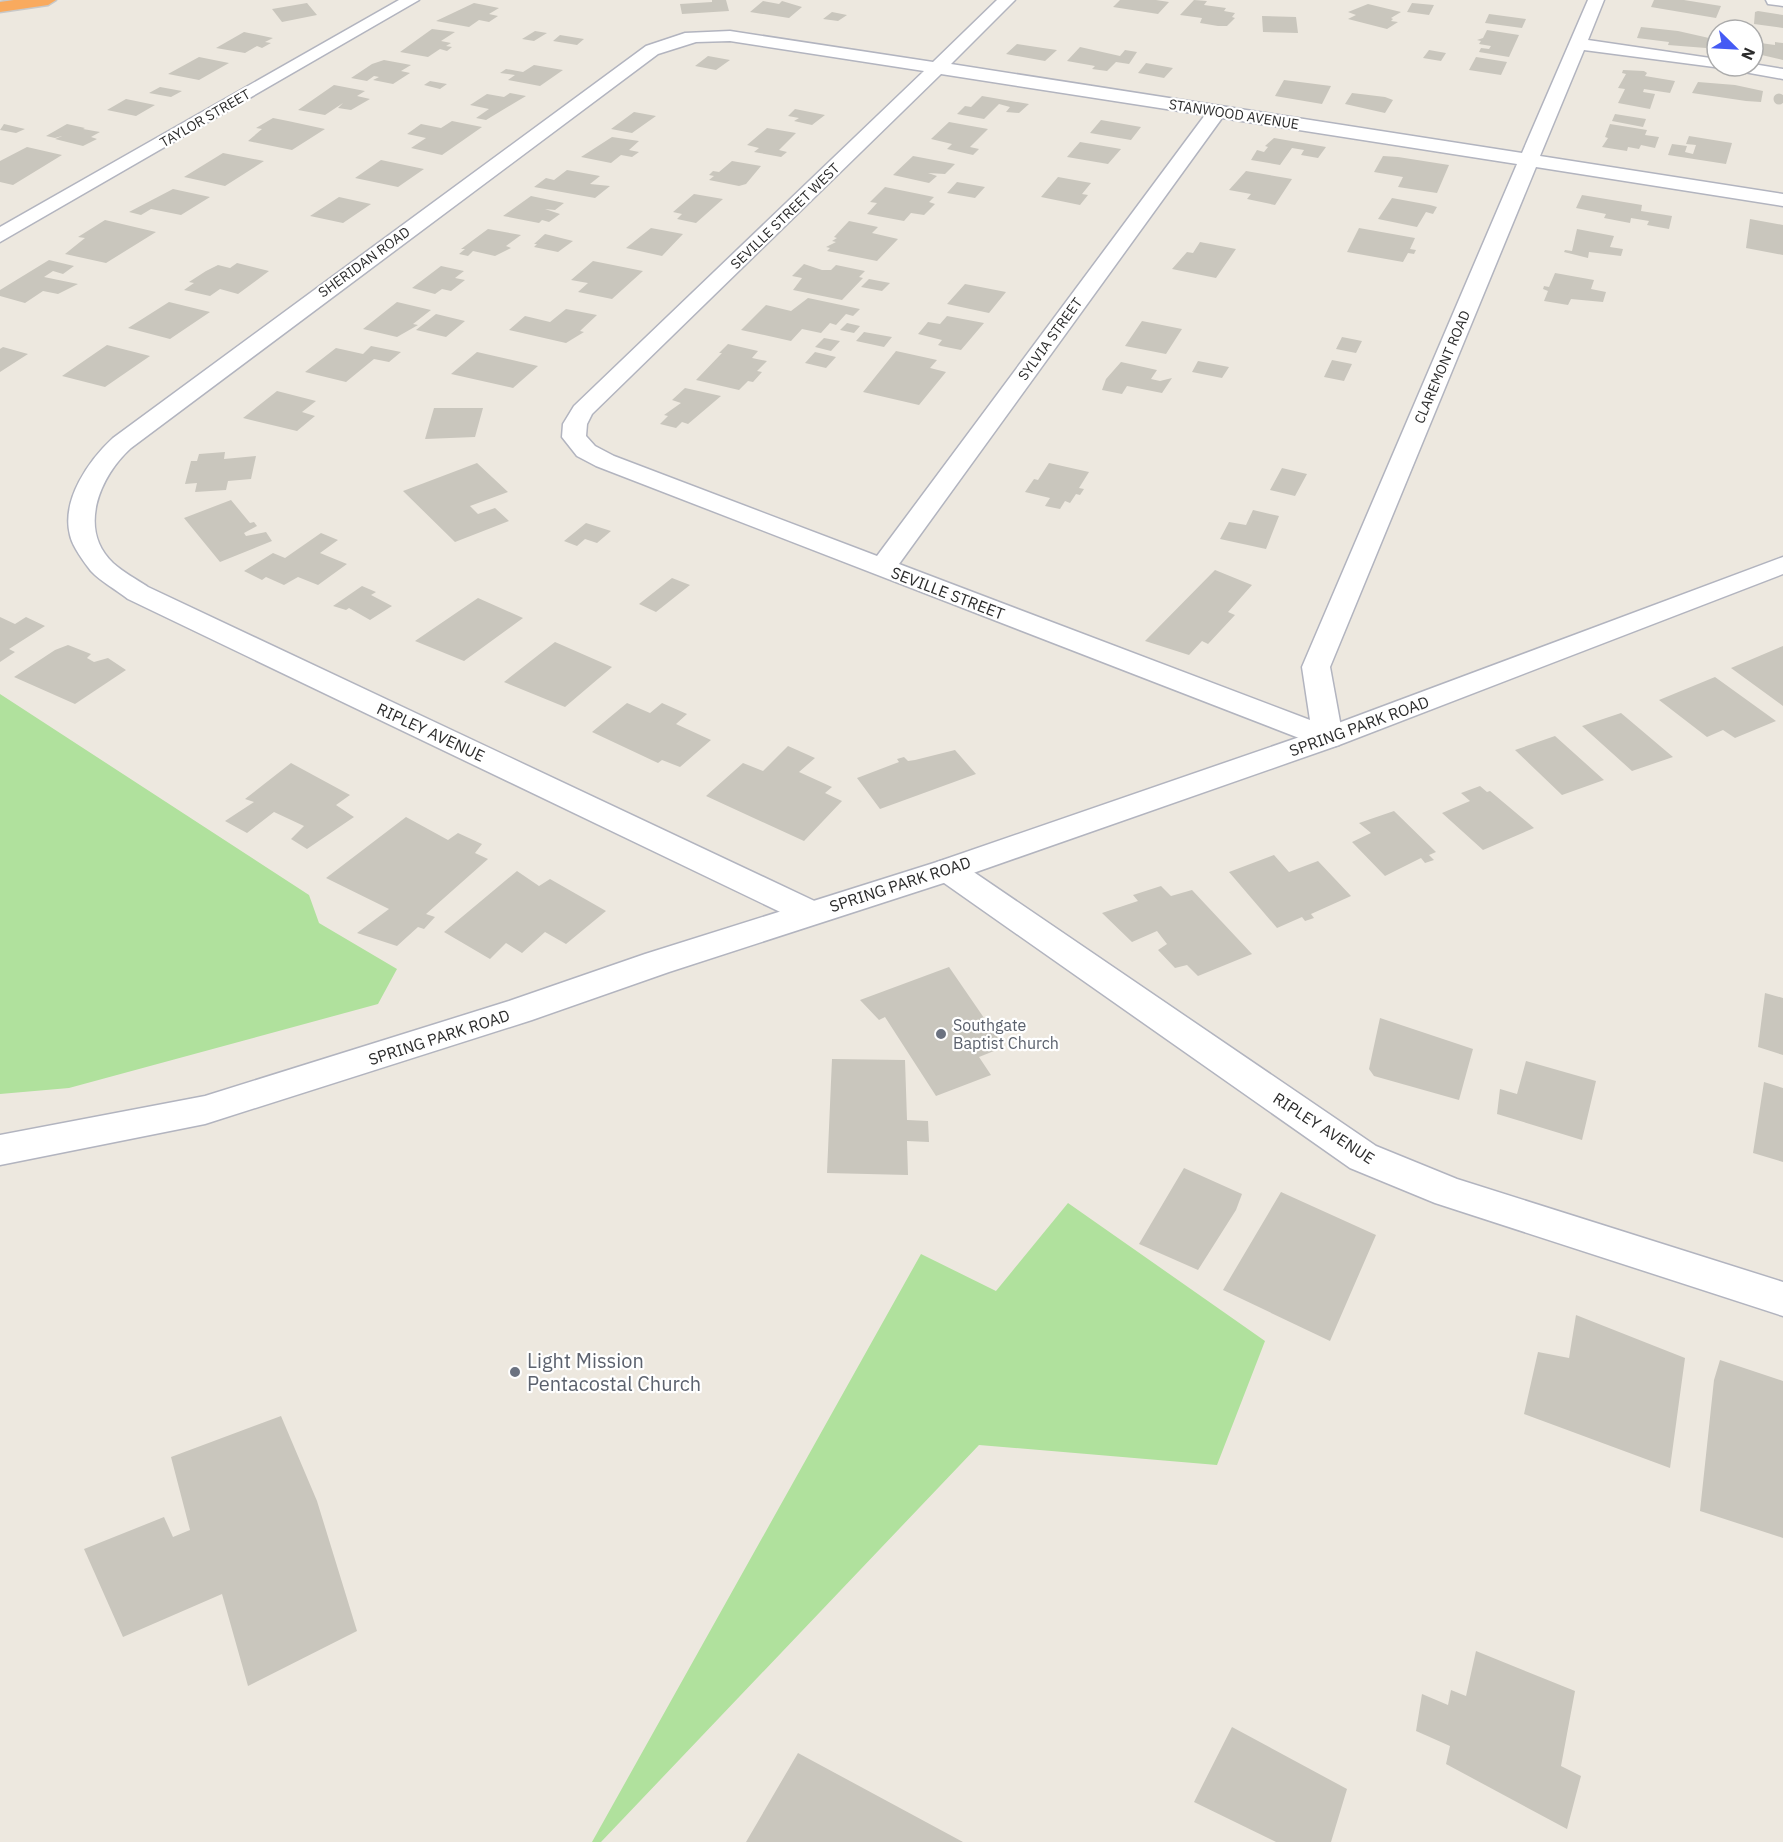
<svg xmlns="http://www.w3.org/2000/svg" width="1783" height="1842" viewBox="0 0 1783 1842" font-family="'IBM Plex Sans',sans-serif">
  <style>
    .green { fill: #b0e19d }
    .building { fill: #c9c6bd }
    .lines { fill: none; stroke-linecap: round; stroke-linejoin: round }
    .street-casing { stroke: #b2b4bf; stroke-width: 3 }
    .secondary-casing { stroke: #b2b4bf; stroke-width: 3 }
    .highway-casing { stroke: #c8c8c8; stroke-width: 3 }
    .street { fill: #fff; fill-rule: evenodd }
    .secondary { fill: #fff; fill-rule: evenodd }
    .highway { fill: #f9aa5e; fill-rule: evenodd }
    .worship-dot { fill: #6b7280; stroke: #fff; stroke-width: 2 }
    .labels { text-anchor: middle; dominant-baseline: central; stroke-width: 4.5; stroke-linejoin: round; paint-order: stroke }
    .far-street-label { font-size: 14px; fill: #2c2c2c; stroke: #fff }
    .street-label { font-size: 16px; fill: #2c2c2c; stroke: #fff }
    .worship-label { font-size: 16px; fill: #5b616d; stroke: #fff; text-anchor: start }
    .near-worship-label { font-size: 20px; fill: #5b616d; stroke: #fff; text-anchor: start }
  </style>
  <rect width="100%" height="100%" fill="#ede8df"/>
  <path class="green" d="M 0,694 L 309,895 L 319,923 L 397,969 L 378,1004 L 69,1088 L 0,1094 Z
    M 1068,1203 L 1265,1341 L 1217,1465 L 979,1445 L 601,1842 L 592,1842 L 921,1254 L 996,1291 Z"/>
  <path class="building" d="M 712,0 L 726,0 L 729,11 L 682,14 L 680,4 L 712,2 Z
    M 1120,0 L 1156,0 L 1169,2 L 1158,14 L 1113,7 Z
    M 1194,0 L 1207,1 L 1204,5 L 1226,8 L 1224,11 L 1235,13 L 1232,17 L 1235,18 L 1227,26 L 1218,26 L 1200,23 L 1202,18 L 1180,15 Z
    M 1654,0 L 1684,0 L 1721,6 L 1716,18 L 1651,7 Z
    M 763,1 L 779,4 L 782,1 L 802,7 L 789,18 L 750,12 Z
    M 307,3 L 317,15 L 282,22 L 272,9 Z
    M 474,3 L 499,8 L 489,14 L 498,16 L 489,22 L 479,20 L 469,27 L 436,21 Z
    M 1412,3 L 1434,5 L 1429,15 L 1407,12 Z
    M 1368,4 L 1401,12 L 1391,18 L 1393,19 L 1391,21 L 1398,22 L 1387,29 L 1348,19 L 1356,15 L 1348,12 Z
    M 1758,11 L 1783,15 L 1783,28 L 1754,24 L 1755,12 Z
    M 832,12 L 847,15 L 838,21 L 823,19 Z
    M 1489,14 L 1526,19 L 1522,28 L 1485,23 Z
    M 1262,16 L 1296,17 L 1298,33 L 1263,32 Z
    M 1641,27 L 1678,31 L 1709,38 L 1706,48 L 1668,45 L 1669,42 L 1637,38 Z
    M 432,29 L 455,32 L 441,41 L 451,43 L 446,46 L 452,47 L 447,51 L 440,49 L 428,57 L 400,52 Z
    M 1487,30 L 1519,35 L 1509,57 L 1479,52 L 1481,48 L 1489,49 L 1491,46 L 1479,44 L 1481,41 L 1477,40 L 1483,38 Z
    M 535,31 L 547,33 L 534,41 L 522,39 Z
    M 244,32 L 273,38 L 265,42 L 271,43 L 262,48 L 257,46 L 245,53 L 216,48 Z
    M 560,35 L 584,39 L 577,45 L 553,41 Z
    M 1753,42 L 1775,45 L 1775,42 L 1783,43 L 1783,60 L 1753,53 Z
    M 1017,44 L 1043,48 L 1057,50 L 1045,61 L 1006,54 Z
    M 1080,47 L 1120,56 L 1125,50 L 1137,52 L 1129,64 L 1116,62 L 1107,71 L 1092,69 L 1095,66 L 1067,61 Z
    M 1429,50 L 1446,53 L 1441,61 L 1423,58 Z
    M 708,56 L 730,60 L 716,70 L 695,66 Z
    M 199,57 L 229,63 L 199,80 L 168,74 Z
    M 1476,57 L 1507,62 L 1501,75 L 1469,70 Z
    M 384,60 L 411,65 L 401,71 L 410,73 L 393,84 L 373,80 L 379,77 L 374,76 L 367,81 L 351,78 L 372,64 Z
    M 1146,63 L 1173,68 L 1164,78 L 1138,73 Z
    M 534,65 L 563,70 L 540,86 L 508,80 L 515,75 L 500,73 L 506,69 L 523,72 Z
    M 1623,70 L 1644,71 L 1647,73 L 1645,76 L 1675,81 L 1670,93 L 1644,89 L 1643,92 L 1655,94 L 1650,109 L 1618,103 L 1625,89 L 1618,88 L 1626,74 L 1622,73 Z
    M 1284,80 L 1331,86 L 1322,104 L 1275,96 Z
    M 430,81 L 447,84 L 440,89 L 424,85 Z
    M 1698,82 L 1735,85 L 1763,91 L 1761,102 L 1746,101 L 1692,93 Z
    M 334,85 L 365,91 L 357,96 L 370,99 L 351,110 L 338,108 L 343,103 L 325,115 L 298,110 Z
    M 160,87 L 182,91 L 171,97 L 149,93 Z
    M 510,93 L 526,96 L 486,120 L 476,118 L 489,109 L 470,105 L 487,94 L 504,97 Z
    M 1352,93 L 1385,97 L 1393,100 L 1385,113 L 1345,104 Z
    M1773.5 99a5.5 5.5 0 1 1 11 0a5.5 5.5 0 1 1-11 0Z
    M 982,96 L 1029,104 L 1019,113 L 1006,112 L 1010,107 L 999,104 L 984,119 L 957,114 L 965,106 L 971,107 Z
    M 126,99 L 155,105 L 136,116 L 107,110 Z
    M 795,109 L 825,115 L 812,125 L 794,121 L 799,118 L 788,116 Z
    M 634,112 L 656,116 L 632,133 L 611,129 Z
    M 1615,114 L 1646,119 L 1643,127 L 1612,121 Z
    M 273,118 L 288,121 L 325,129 L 292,150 L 248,141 L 262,129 L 256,128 Z
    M 1101,120 L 1141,127 L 1131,140 L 1090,133 Z
    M 452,121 L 482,127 L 442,155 L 411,148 L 426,138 L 407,134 L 421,124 L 441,128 Z
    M 949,122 L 988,129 L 970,147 L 979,149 L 973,155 L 947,149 L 952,144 L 931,139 Z
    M 4,124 L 25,129 L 16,133 L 0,130 Z
    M 67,124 L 85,128 L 83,129 L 100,132 L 91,137 L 97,139 L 83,146 L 55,139 L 62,136 L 55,138 L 46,136 Z
    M 1610,124 L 1647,130 L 1645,135 L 1659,137 L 1655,148 L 1641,145 L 1639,149 L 1628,147 L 1627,151 L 1602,147 L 1608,138 L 1605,137 Z
    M 767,128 L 796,133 L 779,150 L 787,152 L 781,157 L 754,152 L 759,148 L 747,145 Z
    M 1689,136 L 1732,143 L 1726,164 L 1668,155 L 1672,144 L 1687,146 L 1685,152 L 1693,154 L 1696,145 L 1686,144 Z
    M 612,137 L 639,141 L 629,150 L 639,152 L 632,157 L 621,155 L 611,163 L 581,157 Z
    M 1274,138 L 1326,147 L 1318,158 L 1301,155 L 1304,150 L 1292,148 L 1280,165 L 1251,160 L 1257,150 L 1264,152 L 1268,147 L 1265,146 Z
    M 1080,142 L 1121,149 L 1108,164 L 1067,157 Z
    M 27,147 L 62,155 L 13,185 L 0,182 L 0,161 Z
    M 223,153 L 264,161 L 225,186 L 184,177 Z
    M 913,156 L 955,164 L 945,174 L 928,173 L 937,176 L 929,183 L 893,175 Z
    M 1383,156 L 1398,157 L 1449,165 L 1437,193 L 1398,187 L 1403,177 L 1374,172 Z
    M 381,160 L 424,169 L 398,187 L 355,178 Z
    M 732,161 L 761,166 L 746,184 L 739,186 L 709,180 L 714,176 L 709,175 L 713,171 L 719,172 Z
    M 567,170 L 600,176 L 590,184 L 610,186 L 595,198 L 534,187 L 546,178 L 554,180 Z
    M 1246,171 L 1292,179 L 1275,205 L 1247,199 L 1251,194 L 1229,190 Z
    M 1058,177 L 1091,183 L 1082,194 L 1088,195 L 1080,205 L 1041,197 Z
    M 957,182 L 985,187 L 975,198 L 947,193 Z
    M 885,187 L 934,197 L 929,202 L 935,204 L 924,215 L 911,213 L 904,221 L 867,214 L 877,203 L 870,202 Z
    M 173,189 L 210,197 L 181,215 L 151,209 L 141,215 L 129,212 Z
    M 694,194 L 723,199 L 696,223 L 677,219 L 682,214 L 673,212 Z
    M 1582,195 L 1642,205 L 1641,211 L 1672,216 L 1669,229 L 1647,225 L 1649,221 L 1631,218 L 1630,223 L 1604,218 L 1606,214 L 1576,208 Z
    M 531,196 L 564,203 L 555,210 L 545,209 L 560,214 L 549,222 L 542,220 L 539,223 L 503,216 Z
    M 339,197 L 371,204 L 343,223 L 310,216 Z
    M 1392,198 L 1430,205 L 1437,207 L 1433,214 L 1426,212 L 1417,227 L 1378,219 Z
    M 1750,219 L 1783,225 L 1783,255 L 1746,248 Z
    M 105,220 L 156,232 L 106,263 L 65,254 L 85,238 L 78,237 Z
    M 849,221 L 878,227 L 872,233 L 898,239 L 877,261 L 827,251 L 830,248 L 826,247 L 836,242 L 832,241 L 837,238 L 834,237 Z
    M 651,228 L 683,234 L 662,256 L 626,248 Z
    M 1359,228 L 1415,238 L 1410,249 L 1416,250 L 1414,254 L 1408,253 L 1403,262 L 1347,252 Z
    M 488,229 L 521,235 L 506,246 L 511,248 L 495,256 L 473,251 L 468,256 L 459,254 L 465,249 L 461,249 Z
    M 1577,229 L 1614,236 L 1610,247 L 1623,249 L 1621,256 L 1589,252 L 1588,258 L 1564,252 L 1565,250 L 1572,251 Z
    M 545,234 L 573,241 L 558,252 L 534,247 L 537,244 L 534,244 Z
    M 1200,242 L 1236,249 L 1216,278 L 1172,269 L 1187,252 L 1193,253 Z
    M 49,260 L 74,266 L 63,274 L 53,271 L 44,277 L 78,284 L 58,294 L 43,291 L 25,303 L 0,296 L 0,290 Z
    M 593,261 L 643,271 L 612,299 L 578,292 L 588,283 L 571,280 Z
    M 237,263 L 269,271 L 238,294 L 220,289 L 210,296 L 184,290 L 194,283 L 189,282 L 206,271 L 218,265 L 230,268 Z
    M 804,264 L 822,270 L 831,270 L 836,265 L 865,271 L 859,277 L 863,278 L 842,300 L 793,290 L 802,278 L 792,276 Z
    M 441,266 L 464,271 L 455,278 L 465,280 L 451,291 L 442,289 L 435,294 L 412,288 Z
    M 1555,273 L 1594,280 L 1591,289 L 1606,292 L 1603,302 L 1571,299 L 1568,305 L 1544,301 L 1548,291 L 1543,289 L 1544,286 L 1549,287 Z
    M 869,279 L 890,283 L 882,291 L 861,287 Z
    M 965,284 L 1006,292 L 989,313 L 947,304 Z
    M 808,298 L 860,309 L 853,316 L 846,314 L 836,325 L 830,323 L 821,333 L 802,329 L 791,341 L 741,330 L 766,305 L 791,311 Z
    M 169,302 L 210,312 L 170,339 L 128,328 Z
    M 397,302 L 431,310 L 413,324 L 418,325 L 397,337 L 363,329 Z
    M 566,309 L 597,315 L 580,331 L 584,332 L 566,343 L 509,330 L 525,316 L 550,322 Z
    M 436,314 L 465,321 L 446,337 L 416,330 Z
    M 947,316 L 984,323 L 961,350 L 941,346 L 938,345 L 942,340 L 918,334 L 928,322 L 940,324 Z
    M 1142,321 L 1182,329 L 1166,354 L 1125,346 Z
    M 847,323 L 860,326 L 854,333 L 840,330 Z
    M 864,332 L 892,337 L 884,347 L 856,341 Z
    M 1342,337 L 1362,341 L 1356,353 L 1336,349 Z
    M 824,338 L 840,341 L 831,351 L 815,347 Z
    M 728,344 L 758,351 L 752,358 L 767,361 L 757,371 L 762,372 L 753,382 L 748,381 L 739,390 L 696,380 L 722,353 L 719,353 Z
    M 107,345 L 150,356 L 105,387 L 62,376 Z
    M 371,346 L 401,352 L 389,362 L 374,359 L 346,382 L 305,372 L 336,348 L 363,354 Z
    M 3,347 L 28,354 L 0,372 L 0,349 Z
    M 896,351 L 937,360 L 930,368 L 946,372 L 919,405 L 863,392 Z
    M 477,352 L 538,366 L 513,388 L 451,374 Z
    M 815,352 L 836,357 L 826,368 L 805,363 Z
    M 1332,360 L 1352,364 L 1344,381 L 1324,377 Z
    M 1198,361 L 1229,367 L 1222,378 L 1192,372 Z
    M 1121,362 L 1157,370 L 1151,379 L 1160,381 L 1172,378 L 1162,393 L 1127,386 L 1122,394 L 1102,390 L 1106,379 Z
    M 685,388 L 721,396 L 688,424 L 682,422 L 676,428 L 660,424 L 668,416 L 664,415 L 681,403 L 672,400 Z
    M 277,391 L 316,401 L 302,412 L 315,416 L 297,431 L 243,418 Z
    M 434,408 L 483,408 L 475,437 L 425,439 Z
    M 225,452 L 224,459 L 256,456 L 251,479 L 228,481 L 226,490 L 195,492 L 197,483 L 185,484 L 191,461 L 197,461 L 199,454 Z
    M 477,463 L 508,492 L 470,506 L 478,514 L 495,508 L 509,521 L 455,542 L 403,491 Z
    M 1049,463 L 1089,472 L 1079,488 L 1084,489 L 1080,495 L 1076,494 L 1070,503 L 1065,501 L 1060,509 L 1045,506 L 1050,498 L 1025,492 L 1034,479 L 1038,480 Z
    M 1282,468 L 1307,474 L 1295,496 L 1270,490 Z
    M 231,500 L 250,523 L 254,522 L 257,526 L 244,533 L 246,536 L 266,532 L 272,541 L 220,562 L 184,518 Z
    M 1253,510 L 1279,516 L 1266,549 L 1220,539 L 1229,522 L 1246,525 Z
    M 586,523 L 611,531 L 597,543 L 585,539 L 577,546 L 564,541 Z
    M 321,533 L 338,540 L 320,553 L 347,564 L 318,585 L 298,577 L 284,585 L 266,577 L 262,580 L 244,571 L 273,553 L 285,558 Z
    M 1215,570 L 1252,585 L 1228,612 L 1235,615 L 1208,644 L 1202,641 L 1189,655 L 1145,641 Z
    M 672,578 L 690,585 L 656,612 L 639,604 Z
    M 362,586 L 376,592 L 371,595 L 392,606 L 370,620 L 349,608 L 346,610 L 333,606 Z
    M 478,598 L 523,618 L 464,661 L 415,641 Z
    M 0,617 L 15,624 L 26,617 L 45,626 L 9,649 L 15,652 L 0,662 Z
    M 555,642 L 612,667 L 565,707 L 504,682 Z
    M 68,645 L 91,654 L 87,658 L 94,662 L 108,658 L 126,670 L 75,704 L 14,677 L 55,650 Z
    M 1783,646 L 1783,706 L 1731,668 Z
    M 1715,677 L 1776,721 L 1735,738 L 1723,730 L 1707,737 L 1659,700 Z
    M 627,703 L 650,713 L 662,703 L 687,714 L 676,724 L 711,740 L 680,767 L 662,760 L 658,763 L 592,732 Z
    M 1621,713 L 1673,757 L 1632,771 L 1582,726 Z
    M 1555,736 L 1604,780 L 1562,795 L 1515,750 Z
    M 788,746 L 815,758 L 799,772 L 832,787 L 825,793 L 842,801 L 804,841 L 706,796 L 743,763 L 763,771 Z
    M 955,750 L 976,774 L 880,809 L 857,778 L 899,762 L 897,759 L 904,757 L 908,761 L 915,760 Z
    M 291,763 L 350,795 L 336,805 L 354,817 L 307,849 L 291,839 L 304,826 L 274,812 L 247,833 L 225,821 L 254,802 L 245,799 Z
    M 1480,786 L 1487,792 L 1490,791 L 1534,828 L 1483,850 L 1442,813 L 1470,801 L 1461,793 Z
    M 1394,811 L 1436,852 L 1429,855 L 1434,860 L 1425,863 L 1421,858 L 1385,876 L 1352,842 L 1371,833 L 1359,823 Z
    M 406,817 L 448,840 L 458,833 L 482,844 L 475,853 L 488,859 L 426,914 L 435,917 L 424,929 L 418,927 L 397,946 L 357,933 L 389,909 L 326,878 Z
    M 1274,855 L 1289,872 L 1318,861 L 1351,896 L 1311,914 L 1314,918 L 1305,921 L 1302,917 L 1277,928 L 1229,872 Z
    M 517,871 L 539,886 L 550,879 L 606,911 L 566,944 L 545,932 L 522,953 L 506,943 L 490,959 L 444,932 Z
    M 1161,886 L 1171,896 L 1192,890 L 1252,954 L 1198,976 L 1187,965 L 1175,968 L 1158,950 L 1167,944 L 1157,931 L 1132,942 L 1102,913 L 1138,901 L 1133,895 Z
    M 949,967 L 1004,1047 L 979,1057 L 991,1075 L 936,1096 L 885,1017 L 879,1020 L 860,1000 Z
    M 1765,993 L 1783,998 L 1783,1055 L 1758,1047 Z
    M 1380,1018 L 1473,1049 L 1459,1100 L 1374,1076 L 1369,1069 Z
    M 832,1059 L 905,1060 L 907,1120 L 928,1121 L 929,1142 L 907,1141 L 908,1175 L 827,1173 Z
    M 1526,1061 L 1596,1081 L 1582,1140 L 1497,1114 L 1500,1089 L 1517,1094 Z
    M 1764,1082 L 1783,1088 L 1783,1162 L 1753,1153 Z
    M 1184,1168 L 1242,1194 L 1236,1210 L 1198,1270 L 1139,1244 Z
    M 1281,1192 L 1376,1235 L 1330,1341 L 1223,1290 Z
    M 1576,1315 L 1685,1358 L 1670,1468 L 1524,1414 L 1538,1352 L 1569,1358 Z
    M 1720,1360 L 1783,1381 L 1783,1538 L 1700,1511 L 1714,1380 Z
    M 281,1416 L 317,1501 L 357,1631 L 248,1686 L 222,1594 L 123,1637 L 84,1549 L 164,1517 L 173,1537 L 190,1530 L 171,1457 Z
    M 1476,1651 L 1575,1691 L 1561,1766 L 1581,1776 L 1567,1829 L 1446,1764 L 1450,1746 L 1416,1731 L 1422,1694 L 1448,1705 L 1451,1690 L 1466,1696 Z
    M 1232,1727 L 1347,1789 L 1331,1842 L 1276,1842 L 1194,1802 Z
    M 798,1753 L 963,1842 L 746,1842 Z"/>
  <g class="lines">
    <defs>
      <path id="street" d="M 399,0 L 419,0 L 0,242 L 0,227 Z
        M 997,0 L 1015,0 L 951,64 L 1522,153 L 1588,0 L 1604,0 L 1588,40 L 1717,59 L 1717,66 L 1753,64 L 1783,69 L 1783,79 L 1722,68 L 1584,50 L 1540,156 L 1783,194 L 1783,206 L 1536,167 L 1330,667 L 1343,738 L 1339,745 L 1328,748 L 1317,745 L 596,466 L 577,456 L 562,437 L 563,424 L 574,406 L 924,71 L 730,41 L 696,42 L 658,54 L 131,448 C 100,476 77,529 113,563 C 123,572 136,579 148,587 L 823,905 L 827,913 L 823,921 L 811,925 L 799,921 L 128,599 C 117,590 101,582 91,571 C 84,562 72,546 70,535 C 61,500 89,460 113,438 L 646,46 L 685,33 L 730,31 L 933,62 ZM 941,74 L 1205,115 L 877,556 L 614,456 L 595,446 L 586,436 L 587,424 L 592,414 ZM 1222,118 L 1517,164 L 1302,667 L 1310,720 L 899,564 Z
        M 1766,0 L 1783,0 L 1783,6 L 1768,4 Z
        M 948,859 L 959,862 L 1376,1146 L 1457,1179 L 1783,1282 L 1783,1316 L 1435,1203 L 1350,1168 L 937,878 L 932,870 L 937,862 Z"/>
      <path id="secondary" d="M 1783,557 L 1783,574 L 1339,745 L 959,878 L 669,972 L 532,1020 L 205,1124 L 0,1165 L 0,1135 L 205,1096 L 509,1001 L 645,954 L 937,862 L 1317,731 Z"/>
      <path id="highway" d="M 14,0 L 56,0 L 48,5 L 0,12 L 0,2 Z"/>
    </defs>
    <use href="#street" class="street-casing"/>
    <use href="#secondary" class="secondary-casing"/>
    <use href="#highway" class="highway-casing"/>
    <use href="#street" class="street"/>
    <use href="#secondary" class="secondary"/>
    <use href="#highway" class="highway"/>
  </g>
  <g class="worship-dot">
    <circle cx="941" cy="1034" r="6"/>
    <circle cx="515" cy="1372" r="6"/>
  </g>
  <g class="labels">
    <g class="far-street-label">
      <text transform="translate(1234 114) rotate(9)">STANWOOD AVENUE</text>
      <text transform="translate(205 118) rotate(-30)">TAYLOR STREET</text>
      <text transform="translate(785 216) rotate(-44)">SEVILLE STREET WEST</text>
      <text transform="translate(364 262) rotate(-36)">SHERIDAN ROAD</text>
      <text transform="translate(1050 339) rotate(-54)">SYLVIA STREET</text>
      <text transform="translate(1442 367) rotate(-67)">CLAREMONT ROAD</text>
    </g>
    <g class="street-label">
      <text transform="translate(948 593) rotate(21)">SEVILLE STREET</text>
      <text transform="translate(1359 726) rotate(-20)">SPRING PARK ROAD</text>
      <text transform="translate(431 732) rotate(25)">RIPLEY AVENUE</text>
      <text transform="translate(900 884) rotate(-18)">SPRING PARK ROAD</text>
      <text transform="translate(439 1037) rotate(-18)">SPRING PARK ROAD</text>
      <text transform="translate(1324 1128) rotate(33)">RIPLEY AVENUE</text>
    </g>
    <g class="worship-label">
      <text x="953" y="1025">Southgate<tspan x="953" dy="18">Baptist Church</tspan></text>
    </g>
    <g class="near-worship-label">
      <text x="527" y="1360">Light Mission<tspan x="527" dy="23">Pentacostal Church</tspan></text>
    </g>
  </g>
  <g transform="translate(1735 48) rotate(114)"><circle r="28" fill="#ffffff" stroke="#ababab" stroke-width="1.5"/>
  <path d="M0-4.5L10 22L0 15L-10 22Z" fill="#455bf4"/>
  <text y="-9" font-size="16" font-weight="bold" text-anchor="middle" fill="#2c2c2c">N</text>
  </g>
</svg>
